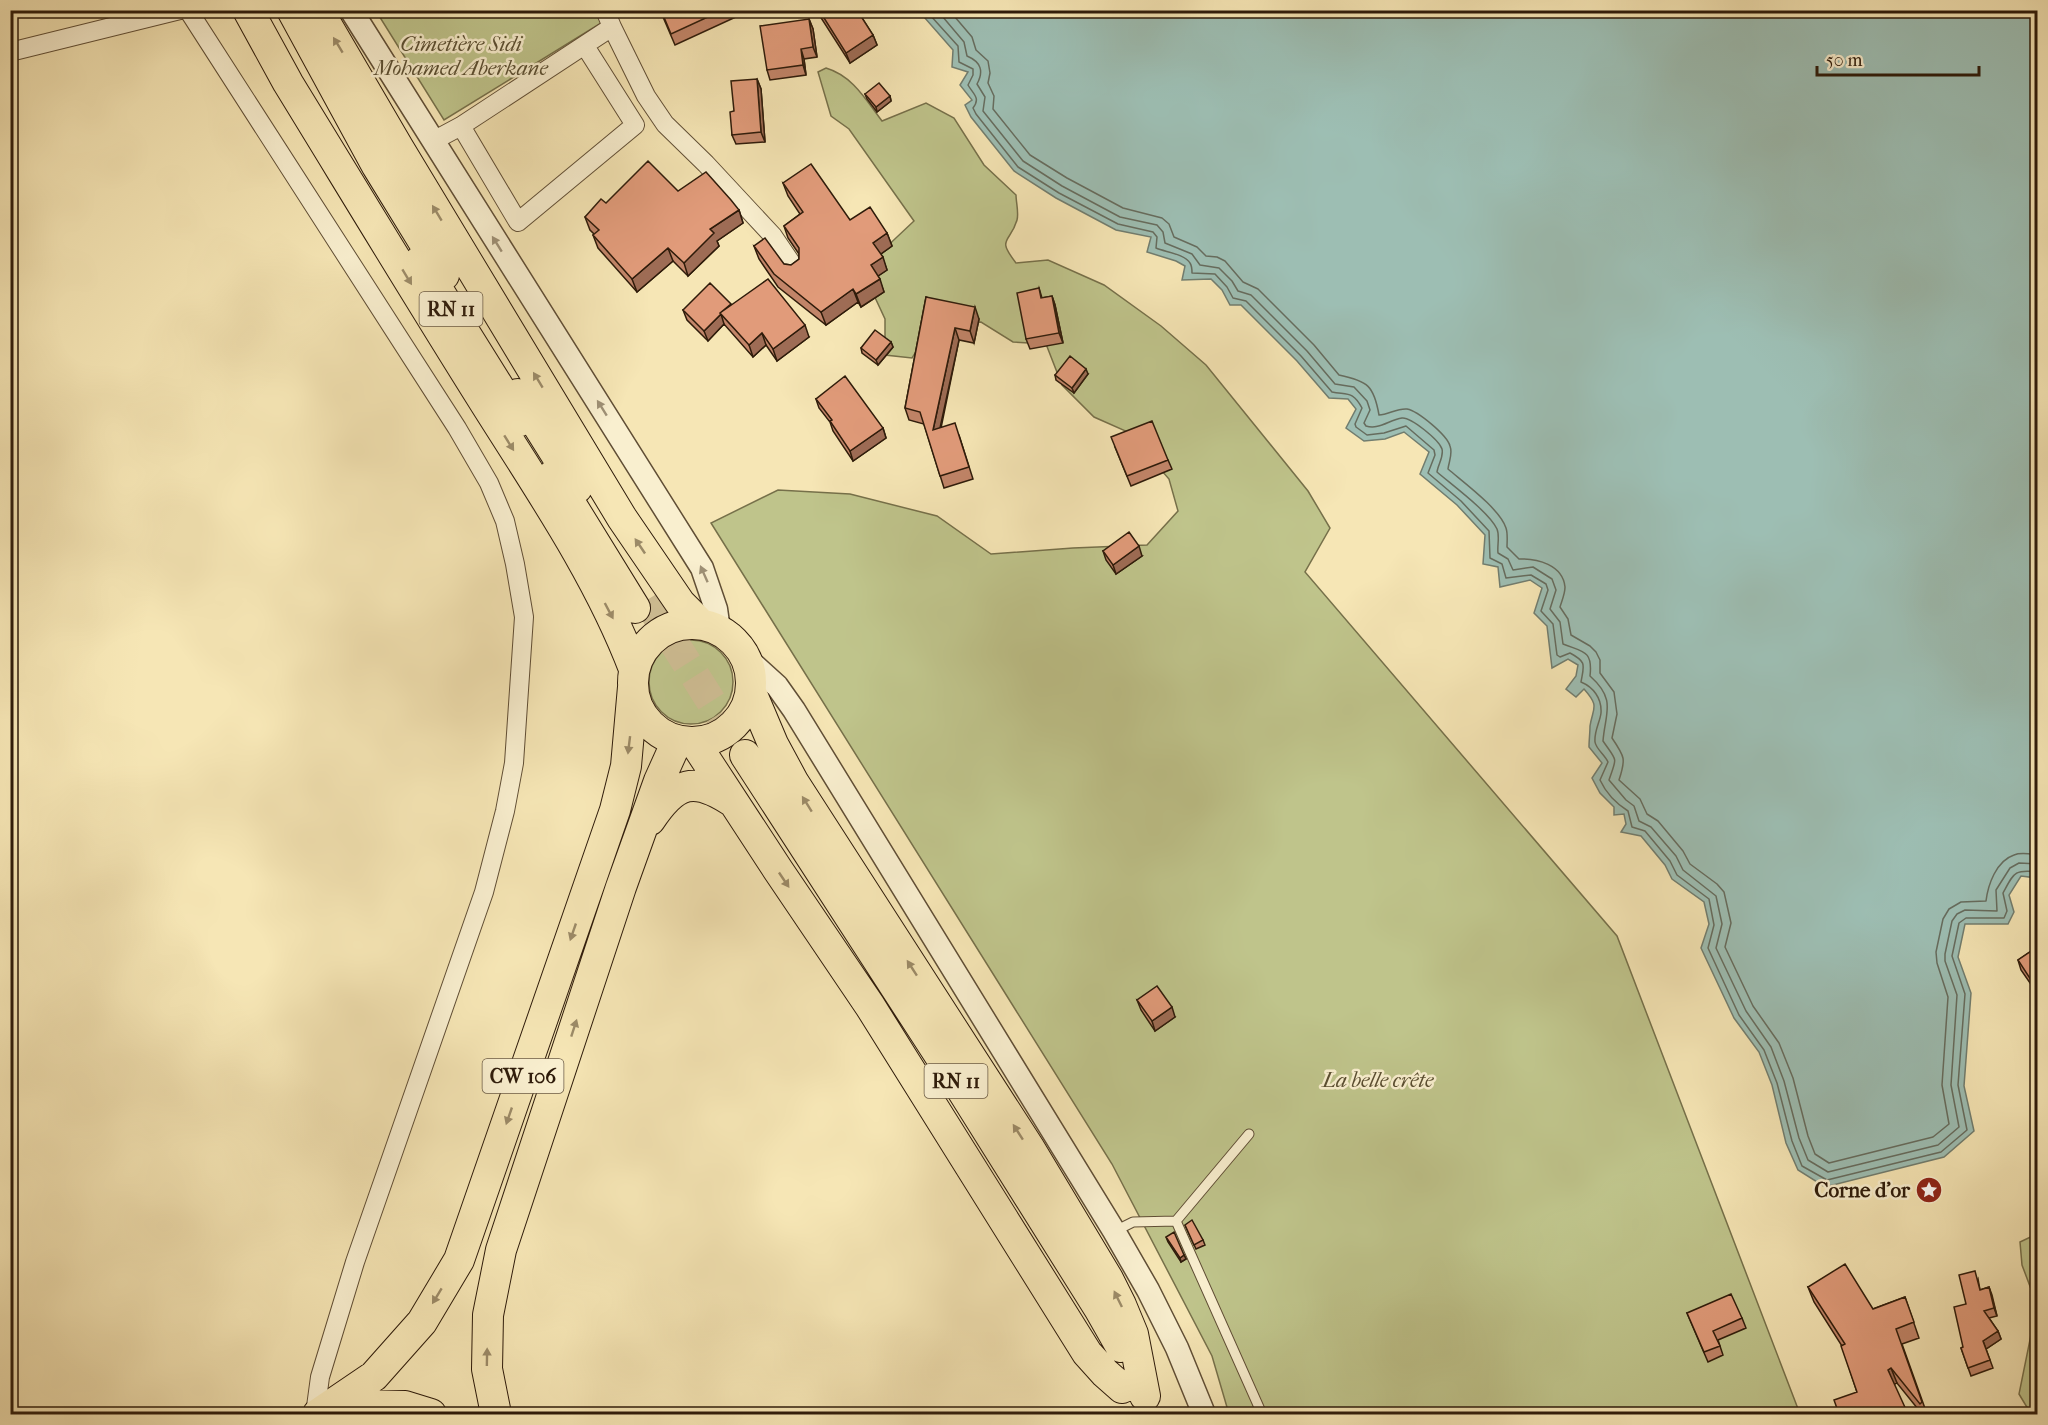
<svg xmlns="http://www.w3.org/2000/svg" width="2048" height="1425" viewBox="0 0 2048 1425" font-family="'IM FELL French Canon',serif">
  <style>
    .green { fill: #bfc48b; stroke: #76704a; stroke-width: 1.5 }
    .water { fill: #9dbeb3; stroke: #717d6f; stroke-width: 1.5 }
    .lines { fill: none; stroke-linecap: round; stroke-linejoin: round }
    .shore { stroke: #666c5e; stroke-width: 1.5 }
    .trunk-tunnel { stroke: #cebd93; stroke-width: 30; stroke-dasharray: 30 15; stroke-linecap: butt }
    .service-casing { stroke: #604e35; stroke-width: 11 }
    .minor-casing { stroke: #604e35; stroke-width: 20 }
    .tertiary-casing { stroke: #604e35; stroke-width: 25 }
    .trunk-casing { stroke: #2e1b0a; stroke-width: 32 }
    .service { stroke: #f9efcf; stroke-width: 9 }
    .minor { stroke: #f9efcf; stroke-width: 18 }
    .tertiary { stroke: #f9efcf; stroke-width: 22 }
    .trunk { stroke: #f6e6b5; stroke-width: 30 }
    .wall { fill: #c28569; stroke: #2e1b0a; stroke-width: 1.5 }
    .shaded-wall { fill: #9e6c55; stroke: #2e1b0a; stroke-width: 1.5 }
    .building { fill: #e19b7a; stroke: #2e1b0a; stroke-width: 1.5 }
    .oneway { fill: #9c8b68 }
    .oneway2 { fill: #9e9076 }
    .labels { text-anchor: middle; dominant-baseline: central; stroke-width: 5; stroke-linejoin: round; paint-order: stroke }
    .shield { fill: #f9efcf; stroke: #6b5b45; stroke-width: 1.5 }
    .shield-label { font-size: 20px; font-weight: bold; fill: #2e1b0a }
    .park-label { font-size: 21px; font-style: italic; fill: #5a4e31; stroke: #f9efcf }
    .poi-label { font-size: 21px; font-weight: bold; fill: #2e1b0a; stroke: #f9efcf; text-anchor: end }
  </style>
  <rect width="100%" height="100%" fill="#f6e6b5"/>
  <filter id="stains"><feTurbulence type="fractalNoise" baseFrequency=".00333" numOctaves="4"/><feColorMatrix values="0 0 0 0 .2 0 0 0 0 .09 0 0 0 0 .02 0 0 0 .5 -.17"/></filter>
  <radialGradient id="worn" r=".72"><stop offset=".6" stop-color="#630" stop-opacity="0"/><stop offset="1" stop-color="#630" stop-opacity=".3"/></radialGradient>
  <path class="green" d="M 602,10 L 606,20 L 444,120 L 376,11 Z
    M 826,68 C 853,76 866,100 882,121 L 926,103 L 954,118 L 984,165 L 1016,195 C 1016,202 1019,213 1017,220 C 1010,244 996,237 1016,263 L 1048,260 L 1104,285 L 1161,326 L 1206,365 L 1308,491 L 1330,528 L 1305,572 L 1617,936 L 1800,1414 L 1229,1414 L 1212,1356 L 1112,1164 L 711,523 L 778,490 L 850,494 L 937,516 L 991,554 L 1073,548 L 1147,545 L 1178,511 L 1169,479 L 1128,432 L 1094,417 L 1062,385 L 1046,344 L 1013,342 L 981,322 L 945,326 L 925,338 L 912,358 L 885,355 L 885,319 L 872,291 L 877,278 L 881,252 L 914,221 L 849,129 L 831,116 L 818,72 Z
    M649 682a42 42 0 1 1 84 0a42 42 0 1 1-84 0Z
    M 2037,1234 L 2038,1414 L 2031,1414 L 2019,1394 L 2033,1325 L 2034,1297 L 2022,1265 L 2020,1242 Z"/>
  <path class="water" d="M 923,11 L 2037,11 L 2037,878 L 2021,876 L 2009,895 L 2014,912 L 2008,924 L 1965,924 L 1958,957 L 1971,993 L 1964,1086 L 1974,1131 L 1944,1157 L 1825,1187 L 1798,1170 L 1786,1143 L 1772,1085 L 1759,1052 L 1734,1018 L 1701,948 L 1709,924 L 1704,902 L 1672,879 L 1665,865 L 1641,836 L 1621,832 L 1626,824 L 1624,814 L 1614,815 L 1614,807 L 1600,793 L 1592,778 L 1602,763 L 1589,747 C 1589,740 1590,733 1590,726 C 1593,707 1600,707 1584,689 L 1576,697 L 1566,689 L 1576,676 L 1578,665 L 1568,659 L 1552,668 L 1547,626 L 1534,613 L 1542,588 L 1530,580 L 1500,587 L 1498,567 L 1483,564 L 1485,535 L 1457,505 L 1420,474 L 1429,452 L 1404,432 L 1385,439 L 1364,441 L 1346,428 L 1356,409 L 1348,399 L 1329,398 L 1297,361 L 1241,305 L 1230,305 L 1222,290 L 1211,279 L 1182,280 L 1185,266 L 1176,261 L 1147,252 L 1151,237 L 1116,230 L 1056,198 L 1014,171 L 971,117 L 965,105 L 972,100 L 960,85 L 968,72 L 952,67 L 953,50 L 924,17 Z"/>
  <g class="lines">
    <path class="shore" d="M 929,10 L 930,15 L 958,46 L 959,62 L 973,69 L 973,75 L 968,85 C 973,94 981,98 973,108 L 976,114 L 1018,167 L 1059,193 L 1118,224 L 1153,232 L 1157,237 L 1156,248 C 1165,252 1185,254 1190,263 C 1192,266 1192,270 1192,273 L 1215,274 L 1227,287 L 1233,298 L 1246,301 L 1301,356 L 1332,392 C 1348,395 1353,391 1362,408 L 1355,424 L 1356,427 L 1367,435 L 1384,433 L 1406,426 L 1434,450 L 1435,455 L 1428,473 L 1461,501 L 1489,531 L 1490,558 L 1502,564 L 1506,578 L 1531,575 L 1546,584 L 1548,590 L 1541,611 L 1553,624 L 1557,655 L 1560,657 L 1570,653 C 1587,662 1584,665 1581,682 C 1593,687 1602,698 1601,713 C 1600,722 1594,731 1595,742 C 1596,749 1605,755 1608,762 L 1600,780 C 1606,793 1617,804 1628,811 L 1632,827 L 1645,831 L 1670,861 L 1677,875 L 1709,899 L 1714,925 L 1708,948 L 1739,1015 L 1764,1050 L 1777,1083 L 1792,1141 L 1802,1166 L 1827,1180 L 1941,1152 L 1967,1130 L 1958,1085 L 1965,994 L 1952,956 L 1959,923 L 1966,918 L 2004,918 L 2007,911 L 2003,893 C 2014,873 2014,869 2038,872
      M 937,10 L 964,42 L 967,56 C 981,62 984,71 977,84 L 985,97 L 983,111 L 1023,161 L 1062,186 L 1120,217 L 1157,225 L 1163,232 L 1165,243 L 1192,254 L 1200,265 L 1219,268 L 1232,281 L 1238,291 L 1251,295 L 1307,351 L 1335,384 L 1354,387 L 1367,401 L 1370,410 L 1364,423 L 1366,426 C 1379,430 1389,420 1402,418 C 1411,417 1439,440 1442,449 C 1444,457 1438,464 1437,472 C 1452,485 1489,512 1497,529 C 1500,536 1497,546 1498,553 L 1508,559 L 1513,570 L 1533,567 L 1552,579 L 1556,590 L 1550,609 L 1560,622 L 1563,644 C 1583,652 1593,650 1590,676 C 1617,700 1605,713 1603,741 C 1618,763 1617,756 1609,780 L 1626,800 L 1634,806 L 1639,821 L 1651,827 L 1676,856 L 1683,870 L 1716,896 L 1722,924 L 1716,948 L 1746,1011 L 1771,1047 L 1784,1081 L 1799,1138 L 1808,1160 L 1828,1172 L 1938,1145 L 1959,1127 L 1951,1085 L 1957,995 L 1945,961 L 1945,954 L 1952,921 L 1957,914 L 1965,910 L 1997,911 L 1996,890 L 2010,868 L 2019,863 L 2038,864
      M 949,10 L 972,37 L 976,50 L 988,61 L 990,73 L 988,83 L 994,96 L 993,109 L 1030,155 L 1067,178 L 1123,208 L 1162,218 L 1169,224 L 1174,237 L 1197,247 L 1206,256 L 1217,257 L 1225,261 L 1243,282 L 1258,289 L 1314,345 L 1339,375 C 1368,381 1374,386 1379,415 C 1388,415 1397,408 1407,409 C 1418,411 1447,435 1450,446 C 1453,454 1449,461 1448,469 C 1463,482 1500,509 1506,528 C 1508,534 1507,541 1507,547 L 1519,559 C 1537,558 1563,565 1565,587 C 1565,594 1562,600 1560,607 L 1568,619 L 1571,635 L 1590,646 L 1596,652 L 1600,660 L 1600,673 L 1614,692 L 1617,714 L 1612,738 C 1625,757 1626,759 1619,780 L 1640,799 L 1647,814 L 1658,821 L 1683,851 L 1690,864 L 1717,884 L 1724,892 L 1731,923 L 1725,947 L 1753,1006 L 1779,1043 L 1793,1078 L 1808,1136 L 1815,1154 L 1829,1163 L 1933,1137 L 1949,1124 L 1942,1085 L 1948,997 L 1937,963 L 1936,952 L 1943,919 L 1949,909 L 1961,902 L 1986,901 C 1988,885 1996,861 2014,855 C 2021,852 2030,854 2038,855"/>
    <path class="trunk-tunnel" d="M 647,600 L 745,755"/>
    <defs>
      <path id="service" d="M 1176,1221 L 1262,1414
        M 1176,1221 L 1249,1134
        M 1115,1231 L 1133,1222 L 1176,1221"/>
      <path id="minor" d="M 188,10 L 457,428 L 489,483 L 505,521 L 515,564 L 524,617 L 514,763 L 505,811 L 484,892 L 355,1262 L 320,1377 L 315,1414
        M 612,27 L 646,96 L 665,124 L 706,164 L 773,236 L 794,267
        M 10,52 L 180,10
        M 461,126 L 518,222 L 635,125 L 585,46
        M 433,141 L 461,126 L 612,27 L 605,10"/>
      <path id="tertiary" d="M 351,10 L 702,568 L 716,609 L 719,630
        M 745,657 L 777,686 L 794,710 L 1114,1231 L 1148,1290 L 1177,1348 L 1204,1414"/>
      <path id="trunk" d="M 248,10 L 288,83 C 353,189 417,295 483,400 C 537,486 598,574 634,669
        M 292,10 L 377,166 L 444,275
        M 318,10 L 398,147 L 622,518 L 680,603 L 702,625
        M 420,261 L 520,421
        M 518,394 L 577,488
        M 553,475 L 635,608
        M633 683a59 59 0 1 1 118 0a59 59 0 1 1-118 0Z
        M 751,692 L 773,744 L 794,783 L 1030,1149 L 1108,1279 L 1121,1305 L 1133,1334 L 1145,1396
        M 695,743 L 778,870 L 870,1006 L 1087,1353 L 1105,1373 L 1122,1388
        M 745,755 L 962,1090 L 1100,1310 L 1121,1347
        M 650,820 C 676,781 694,776 733,802
        M 328,1413 L 359,1405 L 405,1406 L 431,1414
        M 318,1414 L 374,1376 L 422,1322 L 459,1260 L 615,810 L 626,766 L 633,687
        M 496,1414 L 487,1369 L 488,1315 L 501,1250 L 621,887 L 659,781 L 677,741"/>
    </defs>
    <use href="#service" class="service-casing"/>
    <use href="#minor" class="minor-casing"/>
    <use href="#tertiary" class="tertiary-casing"/>
    <use href="#trunk" class="trunk-casing"/>
    <use href="#service" class="service"/>
    <use href="#minor" class="minor"/>
    <use href="#tertiary" class="tertiary"/>
    <use href="#trunk" class="trunk"/>
  </g>
  <path class="wall" d="M 660,10 L 751,10 L 675,45 Z
    M 816,10 L 857,10 L 873,35 L 877,45 L 850,63 Z
    M 809,19 L 813,29 L 817,57 L 804,59 L 806,75 L 770,80 L 767,70 Z
    M 757,79 L 761,89 L 765,142 L 736,144 L 732,135 L 734,111 Z
    M 865,94 L 890,96 L 891,101 L 877,112 L 867,99 Z
    M 783,183 L 850,220 L 887,233 L 892,246 L 881,254 L 887,270 L 878,276 L 884,292 L 861,307 L 858,302 L 826,325 L 778,287 L 759,259 L 754,246 L 784,264 L 791,265 L 799,259 L 799,254 L 788,238 L 784,226 L 800,214 L 788,196 Z
    M 678,191 L 739,210 L 743,223 L 717,241 L 719,246 L 688,276 L 673,261 L 637,292 L 598,248 L 593,235 L 594,234 L 590,230 L 585,217 L 606,203 Z
    M 1039,288 L 1042,298 L 1052,296 L 1055,305 L 1063,343 L 1030,349 L 1026,339 Z
    M 926,297 L 979,319 L 974,343 L 959,340 L 941,428 L 959,435 L 973,479 L 944,488 L 924,424 L 909,420 L 905,408 Z
    M 731,305 L 809,337 L 777,361 L 766,345 L 753,357 L 724,324 L 708,341 L 687,320 L 683,310 Z
    M 891,342 L 893,347 L 878,365 L 862,353 L 861,348 Z
    M 1088,374 L 1074,393 L 1056,380 L 1055,375 Z
    M 816,399 L 883,428 L 886,438 L 853,461 L 833,431 L 830,422 L 819,408 Z
    M 1115,447 L 1168,460 L 1172,469 L 1131,486 Z
    M 1103,551 L 1142,556 L 1116,574 L 1106,560 Z
    M 2037,947 L 2035,990 L 2021,970 L 2018,960 Z
    M 1137,1000 L 1175,1017 L 1155,1031 L 1141,1010 Z
    M 1185,1225 L 1203,1240 L 1205,1245 L 1196,1249 Z
    M 1166,1237 L 1184,1255 L 1186,1259 L 1181,1262 L 1168,1242 Z
    M 1978,1279 L 1980,1290 L 1989,1287 L 1997,1316 L 1989,1318 L 1998,1331 L 2001,1339 L 1986,1349 L 1993,1368 L 1971,1376 L 1961,1348 L 1963,1347 L 1966,1304 Z
    M 1808,1287 L 1873,1309 L 1905,1297 L 1919,1338 L 1902,1344 L 1927,1414 L 1922,1414 L 1897,1383 L 1857,1392 L 1842,1346 L 1814,1302 Z
    M 1687,1313 L 1742,1318 L 1746,1328 L 1718,1340 L 1723,1355 L 1708,1362 Z"/>
  <path class="shaded-wall" d="M 809,19 L 813,29 L 817,57 L 813,47 Z
    M 873,35 L 877,45 L 850,63 L 846,53 Z
    M 801,49 L 804,59 L 806,75 L 803,65 Z
    M 757,79 L 761,89 L 765,142 L 761,132 Z
    M 890,96 L 891,101 L 877,112 L 876,107 Z
    M 739,210 L 743,223 L 717,241 L 719,246 L 688,276 L 684,263 L 710,229 Z
    M 887,233 L 892,246 L 878,256 L 873,243 Z
    M 668,248 L 673,261 L 637,292 L 632,279 Z
    M 883,257 L 887,270 L 875,278 L 871,265 Z
    M 880,279 L 884,292 L 861,307 L 856,294 Z
    M 853,289 L 858,302 L 826,325 L 821,312 Z
    M 1052,296 L 1055,305 L 1063,343 L 1059,333 Z
    M 975,307 L 979,319 L 974,343 L 970,331 Z
    M 721,314 L 724,324 L 708,341 L 704,331 Z
    M 805,325 L 809,337 L 777,361 L 773,349 Z
    M 955,328 L 959,340 L 937,442 L 933,430 Z
    M 762,333 L 766,345 L 753,357 L 749,345 Z
    M 891,342 L 893,347 L 878,365 L 876,360 Z
    M 1086,369 L 1088,374 L 1074,393 L 1072,388 Z
    M 883,428 L 886,438 L 853,461 L 850,451 Z
    M 1139,546 L 1142,556 L 1116,574 L 1113,565 Z
    M 2037,976 L 2037,988 L 2035,990 L 2031,980 Z
    M 1172,1007 L 1175,1017 L 1155,1031 L 1152,1021 Z
    M 1184,1255 L 1186,1259 L 1181,1262 L 1180,1258 Z
    M 1989,1287 L 1992,1295 L 1997,1316 L 1994,1308 Z
    M 1998,1331 L 2001,1339 L 1986,1349 L 1983,1341 Z
    M 1891,1368 L 1897,1383 L 1893,1385 L 1888,1370 Z"/>
  <path class="building" d="M 661,10 L 723,10 L 671,34 Z
    M 819,10 L 857,10 L 873,35 L 846,53 Z
    M 809,19 L 813,47 L 801,49 L 803,65 L 767,70 L 760,26 Z
    M 757,79 L 761,132 L 732,135 L 730,112 L 734,111 L 731,81 Z
    M 879,83 L 890,96 L 876,107 L 865,94 Z
    M 648,161 L 678,191 L 706,172 L 731,200 L 739,210 L 710,229 L 714,233 L 684,263 L 668,248 L 632,279 L 593,235 L 599,230 L 585,217 L 601,199 L 606,203 Z
    M 811,164 L 850,220 L 870,207 L 887,233 L 873,243 L 883,257 L 871,265 L 880,279 L 856,294 L 853,289 L 821,312 L 774,274 L 754,246 L 765,238 L 784,264 L 791,265 L 799,259 L 799,248 L 784,226 L 803,212 L 783,183 Z
    M 768,279 L 805,325 L 773,349 L 762,333 L 749,345 L 720,313 Z
    M 710,283 L 731,304 L 720,313 L 721,314 L 704,331 L 683,310 Z
    M 1039,288 L 1041,298 L 1052,296 L 1059,333 L 1026,339 L 1017,293 Z
    M 926,297 L 975,307 L 970,331 L 955,328 L 933,430 L 955,423 L 969,467 L 940,476 L 920,412 L 905,408 Z
    M 875,330 L 891,342 L 876,360 L 861,348 Z
    M 1070,356 L 1086,369 L 1072,388 L 1055,375 Z
    M 845,376 L 883,428 L 850,451 L 830,421 L 832,420 L 816,399 Z
    M 1152,421 L 1168,460 L 1127,476 L 1111,437 Z
    M 1129,532 L 1139,546 L 1113,565 L 1103,551 Z
    M 2037,947 L 2037,976 L 2031,980 L 2018,960 Z
    M 1157,986 L 1172,1007 L 1152,1021 L 1137,1000 Z
    M 1192,1220 L 1203,1240 L 1194,1245 L 1185,1225 Z
    M 1174,1232 L 1184,1255 L 1180,1258 L 1166,1237 Z
    M 1845,1264 L 1873,1309 L 1905,1297 L 1914,1322 L 1896,1329 L 1922,1402 L 1920,1404 L 1891,1368 L 1888,1370 L 1908,1414 L 1839,1414 L 1834,1400 L 1857,1392 L 1841,1346 L 1845,1344 L 1808,1287 Z
    M 1975,1271 L 1980,1290 L 1989,1287 L 1994,1308 L 1984,1311 L 1998,1331 L 1983,1341 L 1990,1360 L 1968,1368 L 1961,1348 L 1963,1347 L 1954,1307 L 1966,1304 L 1959,1275 Z
    M 1731,1294 L 1742,1318 L 1713,1331 L 1720,1346 L 1704,1352 L 1687,1313 Z"/>
  <defs><path id="oneway-solid" d="M-6-.8H1V-3.2L6.5 0L1 3.2V.8H-6Z" transform="scale(1.5)"/></defs>
  <g class="oneway">
    <use href="#oneway-solid" transform="translate(338 45) rotate(-121)"/>
    <use href="#oneway-solid" transform="translate(437 213) rotate(-121)"/>
    <use href="#oneway-solid" transform="translate(407 277) rotate(59)"/>
    <use href="#oneway-solid" transform="translate(538 380) rotate(-121)"/>
    <use href="#oneway-solid" transform="translate(509 443) rotate(58)"/>
    <use href="#oneway-solid" transform="translate(640 546) rotate(-124)"/>
    <use href="#oneway-solid" transform="translate(609 611) rotate(62)"/>
    <use href="#oneway-solid" transform="translate(629 745) rotate(97)"/>
    <use href="#oneway-solid" transform="translate(807 804) rotate(-122)"/>
    <use href="#oneway-solid" transform="translate(784 880) rotate(56)"/>
    <use href="#oneway-solid" transform="translate(573 932) rotate(109)"/>
    <use href="#oneway-solid" transform="translate(912 968) rotate(-123)"/>
    <use href="#oneway-solid" transform="translate(574 1028) rotate(-72)"/>
    <use href="#oneway-solid" transform="translate(509 1116) rotate(109)"/>
    <use href="#oneway-solid" transform="translate(1018 1132) rotate(-123)"/>
    <use href="#oneway-solid" transform="translate(437 1296) rotate(121)"/>
    <use href="#oneway-solid" transform="translate(1118 1299) rotate(-116)"/>
    <use href="#oneway-solid" transform="translate(487 1357) rotate(-89)"/>
  </g>
  <g class="oneway2">
    <use href="#oneway-solid" transform="translate(497 244) rotate(-122)"/>
    <use href="#oneway-solid" transform="translate(602 408) rotate(-122)"/>
    <use href="#oneway-solid" transform="translate(704 574) rotate(-114)"/>
  </g>
  <defs>
    <symbol id="sight-disc" viewBox="-11 -11 22 22"><circle r="9.5" fill="#8f2418" stroke="#f9efcf"/><path d="M0-6L1.8-2.2L6-1.7L2.9 1.2L3.7 5.4L0 3.3L-3.7 5.4L-2.9 1.2L-6-1.7L-1.8-2.2Z" fill="#fff"/></symbol>
  </defs>
  <g fill-rule="evenodd">
    <use href="#sight-disc" x="1914" y="1175" width="30" height="30"/>
  </g>
  <g class="labels">
    <g class="shield">
      <rect x="419.5" y="292" width="63" height="34" rx="4.5"/>
      <rect x="482.5" y="1059" width="81" height="34" rx="4.5"/>
      <rect x="924.5" y="1064" width="63" height="34" rx="4.5"/>
    </g>
    <g class="shield-label">
      <text x="451" y="309">RN 11</text>
      <text x="523" y="1076">CW 106</text>
      <text x="956" y="1081">RN 11</text>
    </g>
    <g class="park-label">
      <text x="461" y="44">Cimetière Sidi<tspan x="461" dy="24">Mohamed Aberkane</tspan></text>
      <text x="1378" y="1080">La belle crête</text>
    </g>
    <g class="poi-label">
      <text x="1910" y="1190">Corne d'or</text>
    </g>
  </g>
  <rect width="2048" height="1425" fill="none" stroke="#f6e6b5" stroke-width="36"/>
  <rect x="12" y="12" width="2024" height="1401" fill="none" stroke="#2e1b0a" stroke-width="3"/>
  <rect x="18" y="18" width="2012" height="1389" fill="none" stroke="#2e1b0a" stroke-width="1.5"/>
  <path d="M1817 66v9h162v-9" fill="none" stroke="#2e1b0a" stroke-width="3"/>
  <text x="1826" y="66" font-size="18" fill="#2e1b0a" stroke="#f9efcf" stroke-width="4.5" paint-order="stroke">50 m</text>
  <rect width="100%" height="100%" filter="url(#stains)"/>
  <rect width="100%" height="100%" fill="url(#worn)"/>
</svg>
